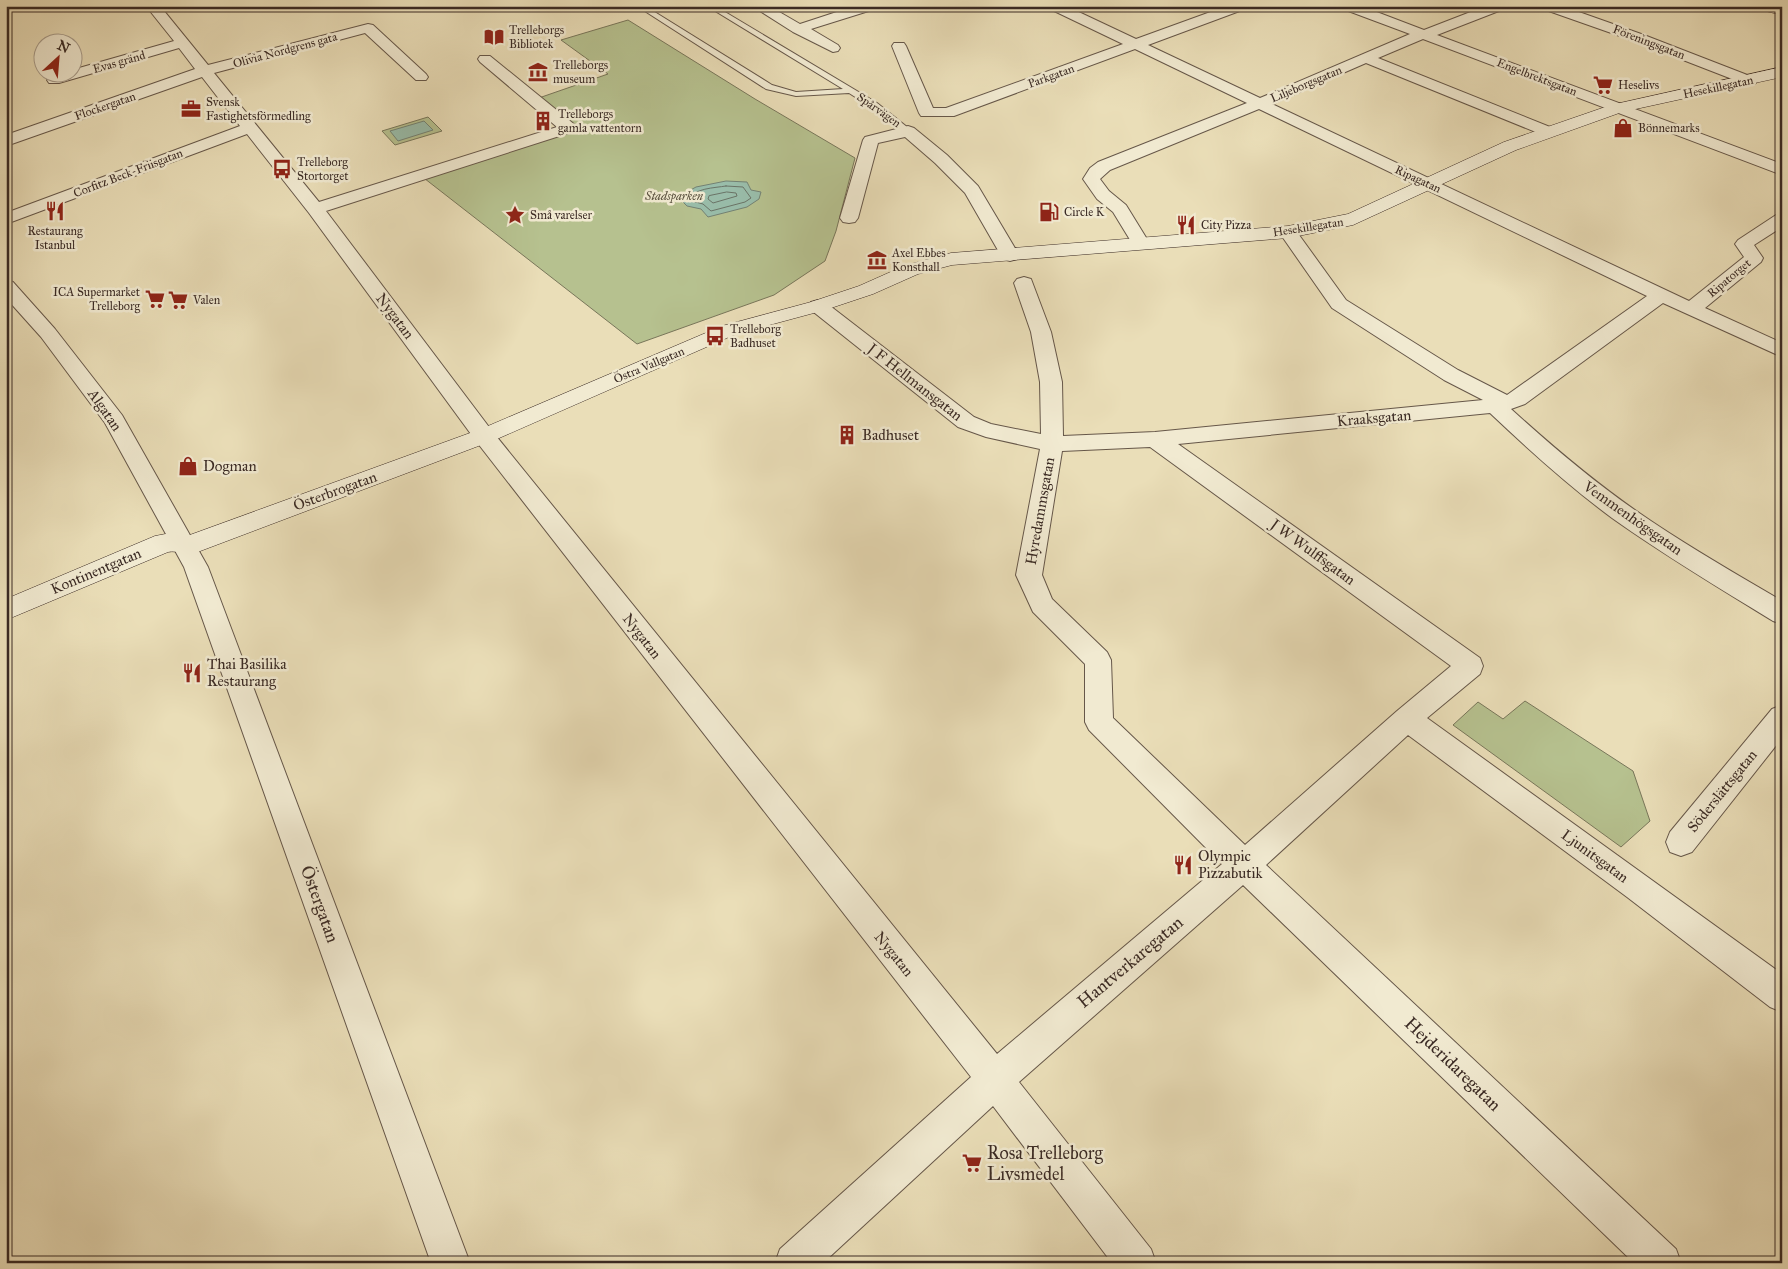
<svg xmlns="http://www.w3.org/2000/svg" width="1788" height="1269" viewBox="0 0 1788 1269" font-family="'IM FELL Great Primer',serif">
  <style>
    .green { fill: #b6c18f; stroke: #78765a }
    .water { fill: #99bdaa; stroke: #738274 }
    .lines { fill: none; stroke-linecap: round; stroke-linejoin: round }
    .shore { stroke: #6a7467; stroke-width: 1 }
    .lane-casing { stroke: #665749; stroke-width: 2 }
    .street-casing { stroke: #665749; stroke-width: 2 }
    .secondary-casing { stroke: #3a2a24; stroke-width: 1 }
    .lane { fill: #f1ead1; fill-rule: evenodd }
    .street { fill: #f1ead1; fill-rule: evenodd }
    .secondary { fill: #f1ead1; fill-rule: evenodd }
    .labels { text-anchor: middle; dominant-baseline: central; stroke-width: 5; stroke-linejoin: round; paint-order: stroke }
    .far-poi-label { font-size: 12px; fill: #3a2a24; stroke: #f1ead1; text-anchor: start }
    .far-street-label { font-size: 12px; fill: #3a2a24; stroke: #f1ead1 }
    .far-park-label { font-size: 12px; font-style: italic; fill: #59503f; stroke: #f1ead1 }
    .street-label { font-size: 15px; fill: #3a2a24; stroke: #f1ead1 }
    .poi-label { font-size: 15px; fill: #3a2a24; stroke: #f1ead1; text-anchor: start }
    .near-street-label { font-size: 18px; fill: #3a2a24; stroke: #f1ead1 }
    .near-poi-label { font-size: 18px; fill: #3a2a24; stroke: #f1ead1; text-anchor: start }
  </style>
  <rect width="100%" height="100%" fill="#eadeb8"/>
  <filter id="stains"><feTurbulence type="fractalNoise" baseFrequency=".004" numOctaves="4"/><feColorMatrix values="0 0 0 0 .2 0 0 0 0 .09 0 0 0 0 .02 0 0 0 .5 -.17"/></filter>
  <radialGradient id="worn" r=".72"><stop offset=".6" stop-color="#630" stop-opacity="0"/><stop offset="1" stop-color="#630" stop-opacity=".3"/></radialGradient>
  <path class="green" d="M 628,20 L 755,99 L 855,158 L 836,231 L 825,261 L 774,295 L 637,344 L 420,175 L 569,128 L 533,100 L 608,74 L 561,40 Z
    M 428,117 L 442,131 L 395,145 L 382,131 Z
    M 1525,701 L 1633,771 L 1650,821 L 1621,847 L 1453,725 L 1478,702 L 1503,719 Z"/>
  <path class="water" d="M 424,121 L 433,130 L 398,141 L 390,131 Z
    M 726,181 L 747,182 L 751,190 L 761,192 L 759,199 L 747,207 L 708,217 L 701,209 L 687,206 L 678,197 L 696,187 Z"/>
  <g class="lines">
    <path class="shore" d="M 726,186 L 743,187 L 751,198 L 745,202 L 711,211 L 703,204 L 688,200 C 694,188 714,188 726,186 Z
      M 727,192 L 736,193 L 737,196 L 713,203 L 708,199 L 709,196 Z"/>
    <defs>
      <path id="lane" d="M 637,6 L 645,6 L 772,85 L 796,92 L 843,89 L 707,6 L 715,6 L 877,103 L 912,131 L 905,133 L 871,107 L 849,93 L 796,96 L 766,89 Z"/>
      <path id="street" d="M 146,6 L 160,6 L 208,65 L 368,24 L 373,25 L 426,74 L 428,77 L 426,80 L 416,80 L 365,33 L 214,73 L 319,202 L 557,127 L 480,62 L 478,59 L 480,56 L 490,56 L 575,125 L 577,128 L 575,131 L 326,211 L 492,431 L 997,1054 L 1222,864 L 1089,730 L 1085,722 L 1085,664 L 1033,612 L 1016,575 L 1040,449 L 986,437 L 958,427 L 811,310 L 808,306 L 811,302 L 818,300 L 825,302 L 974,417 L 991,424 L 1041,434 L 1040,382 L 1031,332 L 1014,283 L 1017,279 L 1024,277 L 1031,279 L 1051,332 L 1062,382 L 1063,436 L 1155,432 L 1483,400 L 1444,380 L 1332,308 L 1279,232 L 1282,228 L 1288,227 L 1294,228 L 1346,300 L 1458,370 L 1507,395 L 1647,296 L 1259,109 L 1110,170 L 1100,179 L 1109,191 L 1126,205 L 1150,244 L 1147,248 L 1141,249 L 1135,248 L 1113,212 L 1097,199 L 1083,179 L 1090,168 L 1098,162 L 1247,103 L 1135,49 L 954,116 L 921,116 L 919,113 L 892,46 L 894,43 L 904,43 L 906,46 L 933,108 L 946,108 L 1123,44 L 1050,9 L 1048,6 L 1066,6 L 1136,39 L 1227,6 L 1247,6 L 1245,9 L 1148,45 L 1260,98 L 1410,34 L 1343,9 L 1341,6 L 1361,6 L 1424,30 L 1486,6 L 1506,6 L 1504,9 L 1437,35 L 1782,164 L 1782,175 L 1423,39 L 1378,58 L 1555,129 L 1557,132 L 1555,135 L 1543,135 L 1366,63 L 1272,104 L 1689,301 L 1744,257 L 1735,244 L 1738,240 L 1776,215 L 1782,214 L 1782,227 L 1754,245 L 1763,258 L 1761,262 L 1705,308 L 1782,343 L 1782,357 L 1663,303 L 1525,404 L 1511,409 C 1555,449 1601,488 1651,521 C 1694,550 1738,575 1782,601 L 1782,624 L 1773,621 C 1719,588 1664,555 1612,518 C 1569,486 1529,450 1490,413 L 1178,444 L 1480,658 L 1483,666 L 1480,674 L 1427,718 L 1782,974 L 1782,1012 L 1770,1007 L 1627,897 L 1408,735 L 1266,865 L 1676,1249 L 1681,1263 L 1634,1263 L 1243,885 L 1019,1082 L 1151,1249 L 1156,1263 L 1112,1263 L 993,1106 L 823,1263 L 775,1263 L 780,1249 L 971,1077 L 476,441 L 309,213 L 247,134 L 6,224 L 6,213 L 240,126 L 202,77 L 6,146 L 6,135 L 195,69 L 179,48 L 59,83 L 49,83 L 47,80 C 52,73 64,72 72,72 L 72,70 L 174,41 ZM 1150,447 L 1451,666 L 1397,711 L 1245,845 L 1113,718 L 1111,660 L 1107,652 L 1052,599 L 1042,575 L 1062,451 Z
        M 752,6 L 769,6 L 800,24 L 855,6 L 877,6 L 875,9 L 811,29 L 838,45 L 840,48 L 838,51 L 833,52 L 793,32 Z
        M 1541,6 L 1562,6 L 1644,35 L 1755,78 L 1757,81 L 1755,84 L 1745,84 L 1634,41 L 1543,9 Z
        M 908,126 L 914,128 L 947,155 L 978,186 L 1019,255 L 1017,259 L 1010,261 L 1003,259 L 965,193 L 935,163 L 905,137 L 878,143 L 858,218 L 855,222 L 849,223 L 843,222 L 840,218 L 863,140 L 865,137 Z
        M 6,280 L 13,282 L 55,329 L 122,415 L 208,567 L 470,1263 L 431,1263 L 184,567 L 105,423 L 41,337 L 6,298 Z
        M 1782,705 L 1782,738 L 1692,852 L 1681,856 L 1670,852 L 1666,842 L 1670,832 L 1772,709 Z"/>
      <path id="secondary" d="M 1755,6 L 1782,7 L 1782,15 L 1757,9 Z
        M 1782,67 L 1782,77 L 1622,112 L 1516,150 L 1353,225 L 1288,238 L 952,265 L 918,274 L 873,294 L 825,310 L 736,334 L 497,439 L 195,553 C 183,556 179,550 168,552 L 6,620 L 6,599 L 155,536 L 176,532 L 187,536 L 481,429 L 722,326 L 811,302 L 859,286 L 904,266 L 951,253 L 1288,226 L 1348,214 L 1504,142 L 1611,105 Z"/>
    </defs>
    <use href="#lane" class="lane-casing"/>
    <use href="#street" class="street-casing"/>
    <use href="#secondary" class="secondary-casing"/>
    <use href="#lane" class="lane"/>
    <use href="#street" class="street"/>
    <use href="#secondary" class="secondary"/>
  </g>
  <defs>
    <symbol id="library-bare" viewBox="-9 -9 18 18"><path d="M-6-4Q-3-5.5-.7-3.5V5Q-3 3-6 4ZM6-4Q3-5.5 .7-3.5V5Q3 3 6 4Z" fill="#8f2418" stroke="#f1ead1" stroke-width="2.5" paint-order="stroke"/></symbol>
    <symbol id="museum-bare" viewBox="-9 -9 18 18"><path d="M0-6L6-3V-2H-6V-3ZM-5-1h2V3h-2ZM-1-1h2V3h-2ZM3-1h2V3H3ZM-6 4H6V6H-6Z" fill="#8f2418" stroke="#f1ead1" stroke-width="2.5" paint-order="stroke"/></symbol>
    <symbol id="supermarket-bare" viewBox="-9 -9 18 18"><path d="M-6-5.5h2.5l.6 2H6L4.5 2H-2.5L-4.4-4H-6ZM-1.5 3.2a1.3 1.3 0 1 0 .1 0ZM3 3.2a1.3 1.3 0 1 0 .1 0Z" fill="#8f2418" stroke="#f1ead1" stroke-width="2.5" paint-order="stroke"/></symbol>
    <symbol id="office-bare" viewBox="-9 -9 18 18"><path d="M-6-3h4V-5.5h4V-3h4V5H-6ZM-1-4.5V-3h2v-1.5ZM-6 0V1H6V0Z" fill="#8f2418" stroke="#f1ead1" stroke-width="2.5" paint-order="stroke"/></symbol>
    <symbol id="building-bare" viewBox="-9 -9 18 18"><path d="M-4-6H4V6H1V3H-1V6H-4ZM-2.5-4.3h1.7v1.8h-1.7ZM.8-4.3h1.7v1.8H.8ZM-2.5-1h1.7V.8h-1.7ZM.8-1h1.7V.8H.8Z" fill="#8f2418" stroke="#f1ead1" stroke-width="2.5" paint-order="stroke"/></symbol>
    <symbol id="shop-bare" viewBox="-9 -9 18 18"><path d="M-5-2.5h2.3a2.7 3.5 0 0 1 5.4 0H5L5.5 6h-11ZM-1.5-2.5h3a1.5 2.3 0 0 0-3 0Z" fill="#8f2418" stroke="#f1ead1" stroke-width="2.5" paint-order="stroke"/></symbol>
    <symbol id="bus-bare" viewBox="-9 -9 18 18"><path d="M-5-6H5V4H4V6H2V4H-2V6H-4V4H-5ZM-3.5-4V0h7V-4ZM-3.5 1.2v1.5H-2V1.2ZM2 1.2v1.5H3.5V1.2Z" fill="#8f2418" stroke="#f1ead1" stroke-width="2.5" paint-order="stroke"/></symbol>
    <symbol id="restaurant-bare" viewBox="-9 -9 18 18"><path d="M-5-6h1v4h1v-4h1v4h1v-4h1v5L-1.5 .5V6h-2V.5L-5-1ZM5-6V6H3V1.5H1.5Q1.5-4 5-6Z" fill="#8f2418" stroke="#f1ead1" stroke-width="2.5" paint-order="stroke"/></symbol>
    <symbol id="fuel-bare" viewBox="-9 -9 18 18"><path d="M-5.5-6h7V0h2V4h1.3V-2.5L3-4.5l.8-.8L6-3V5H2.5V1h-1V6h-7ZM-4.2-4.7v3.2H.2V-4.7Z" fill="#8f2418" stroke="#f1ead1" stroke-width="2.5" paint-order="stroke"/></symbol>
    <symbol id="sight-bare" viewBox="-9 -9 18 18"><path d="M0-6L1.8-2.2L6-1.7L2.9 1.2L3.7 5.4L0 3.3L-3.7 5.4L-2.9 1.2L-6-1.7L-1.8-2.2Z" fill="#8f2418" stroke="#f1ead1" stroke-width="2.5" paint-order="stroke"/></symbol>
  </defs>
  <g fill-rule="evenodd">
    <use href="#library-bare" x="480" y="23" width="28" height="28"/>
    <use href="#museum-bare" x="524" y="58" width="28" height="28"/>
    <use href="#supermarket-bare" x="1589" y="71" width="28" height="28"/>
    <use href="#office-bare" x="177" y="95" width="28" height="28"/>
    <use href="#building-bare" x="529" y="107" width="28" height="28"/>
    <use href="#shop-bare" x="1609" y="114" width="28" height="28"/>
    <use href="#bus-bare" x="268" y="155" width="28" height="28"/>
    <use href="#restaurant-bare" x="41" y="197" width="28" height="28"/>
    <use href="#fuel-bare" x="1035" y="198" width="28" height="28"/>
    <use href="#sight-bare" x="501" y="201" width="28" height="28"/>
    <use href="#restaurant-bare" x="1172" y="211" width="28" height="28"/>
    <use href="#museum-bare" x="863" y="246" width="28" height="28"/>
    <use href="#supermarket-bare" x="141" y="285" width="28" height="28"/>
    <use href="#supermarket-bare" x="164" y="286" width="28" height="28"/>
    <use href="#bus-bare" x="701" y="322" width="28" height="28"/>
    <use href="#building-bare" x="833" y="421" width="28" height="28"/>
    <use href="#shop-bare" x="174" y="452" width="28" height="28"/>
    <use href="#restaurant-bare" x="178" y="659" width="28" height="28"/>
    <use href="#restaurant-bare" x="1169" y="851" width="28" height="28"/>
    <use href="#supermarket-bare" x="958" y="1149" width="28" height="28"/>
  </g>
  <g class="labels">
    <g class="far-poi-label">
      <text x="509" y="30">Trelleborgs<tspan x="509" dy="14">Bibliotek</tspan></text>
      <text x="553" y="65">Trelleborgs<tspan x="553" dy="14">museum</tspan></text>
      <text x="1618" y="85">Heselivs</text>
      <text x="206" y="102">Svensk<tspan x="206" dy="14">Fastighetsförmedling</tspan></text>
      <text x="558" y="114">Trelleborgs<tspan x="558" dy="14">gamla vattentorn</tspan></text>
      <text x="1638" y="128">Bönnemarks</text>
      <text x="297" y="162">Trelleborg<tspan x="297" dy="14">Stortorget</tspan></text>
      <text x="1064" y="212">Circle K</text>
      <text x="530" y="215">Små varelser</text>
      <text x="1201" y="225">City Pizza</text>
      <text x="55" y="231" text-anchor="middle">Restaurang<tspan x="55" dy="14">Istanbul</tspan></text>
      <text x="892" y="253">Axel Ebbes<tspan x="892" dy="14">Konsthall</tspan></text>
      <text x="140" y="292" text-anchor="end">ICA Supermarket<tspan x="140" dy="14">Trelleborg</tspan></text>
      <text x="193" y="300">Valen</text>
      <text x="730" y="329">Trelleborg<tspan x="730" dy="14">Badhuset</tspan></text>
    </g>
    <g class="far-street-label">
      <text transform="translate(1649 42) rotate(21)">Föreningsgatan</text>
      <text transform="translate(285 50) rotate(-15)">Olivia Nordgrens gata</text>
      <text transform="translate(119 62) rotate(-16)">Evas gränd</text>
      <text transform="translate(1051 76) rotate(-20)">Parkgatan</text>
      <text transform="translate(1537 77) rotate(21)">Engelbrektsgatan</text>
      <text transform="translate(1306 84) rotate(-23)">Liljeborgsgatan</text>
      <text transform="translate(1718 87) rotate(-12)">Hesekillegatan</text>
      <text transform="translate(105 106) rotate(-19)">Flockergatan</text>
      <text transform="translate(879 110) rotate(35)">Spårvägen</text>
      <text transform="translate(128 173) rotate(-21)">Corfitz Beck-Friisgatan</text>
      <text transform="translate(1418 179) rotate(25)">Ripagatan</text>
      <text transform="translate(1308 227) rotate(-9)">Hesekillegatan</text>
      <text transform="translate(1729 278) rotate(-40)">Ripatorget</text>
      <text transform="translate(649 365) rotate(-23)">Östra Vallgatan</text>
    </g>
    <g class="far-park-label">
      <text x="674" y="196">Stadsparken</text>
    </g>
    <g class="street-label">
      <text transform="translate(395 316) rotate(53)">Nygatan</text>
      <text transform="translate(915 382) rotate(38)">J F Hellmansgatan</text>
      <text transform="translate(105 410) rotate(55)">Algatan</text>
      <text transform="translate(1374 418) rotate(-5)">Kraaksgatan</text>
      <text transform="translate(335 491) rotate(-20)">Österbrogatan</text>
      <text transform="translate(1040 511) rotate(-80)">Hyredammsgatan</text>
      <text transform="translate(1633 518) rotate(35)">Vemmenhögsgatan</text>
      <text transform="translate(1313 552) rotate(36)">J W Wulffsgatan</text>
      <text transform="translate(96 571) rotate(-23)">Kontinentgatan</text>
      <text transform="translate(642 636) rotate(52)">Nygatan</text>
      <text transform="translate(1722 791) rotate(-51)">Söderslättsgatan</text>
      <text transform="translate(1595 856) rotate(36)">Ljunitsgatan</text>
      <text transform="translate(894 954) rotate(51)">Nygatan</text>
    </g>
    <g class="poi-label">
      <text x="862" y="435">Badhuset</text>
      <text x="203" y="466">Dogman</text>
      <text x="207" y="664">Thai Basilika<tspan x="207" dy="17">Restaurang</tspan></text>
      <text x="1198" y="856">Olympic<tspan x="1198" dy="17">Pizzabutik</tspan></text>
    </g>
    <g class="near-street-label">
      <text transform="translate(320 904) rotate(70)">Östergatan</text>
      <text transform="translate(1130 962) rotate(-40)">Hantverkaregatan</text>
      <text transform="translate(1453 1064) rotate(44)">Hejderidaregatan</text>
    </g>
    <g class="near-poi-label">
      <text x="987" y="1153">Rosa Trelleborg<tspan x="987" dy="21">Livsmedel</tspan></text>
    </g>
  </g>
  <rect width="1788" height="1269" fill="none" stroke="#eadeb8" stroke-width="25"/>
  <rect x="8" y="8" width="1773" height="1254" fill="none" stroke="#3a2a24" stroke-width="2.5"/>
  <rect x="12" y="12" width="1763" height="1244" fill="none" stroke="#3a2a24"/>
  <g transform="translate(58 58) rotate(26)"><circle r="24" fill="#f1ead1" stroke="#a89d8c"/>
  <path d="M0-4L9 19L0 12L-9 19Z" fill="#8f2418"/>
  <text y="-8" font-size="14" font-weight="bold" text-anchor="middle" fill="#3a2a24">N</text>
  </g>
  <rect width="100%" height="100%" filter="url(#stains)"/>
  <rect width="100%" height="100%" fill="url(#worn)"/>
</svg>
